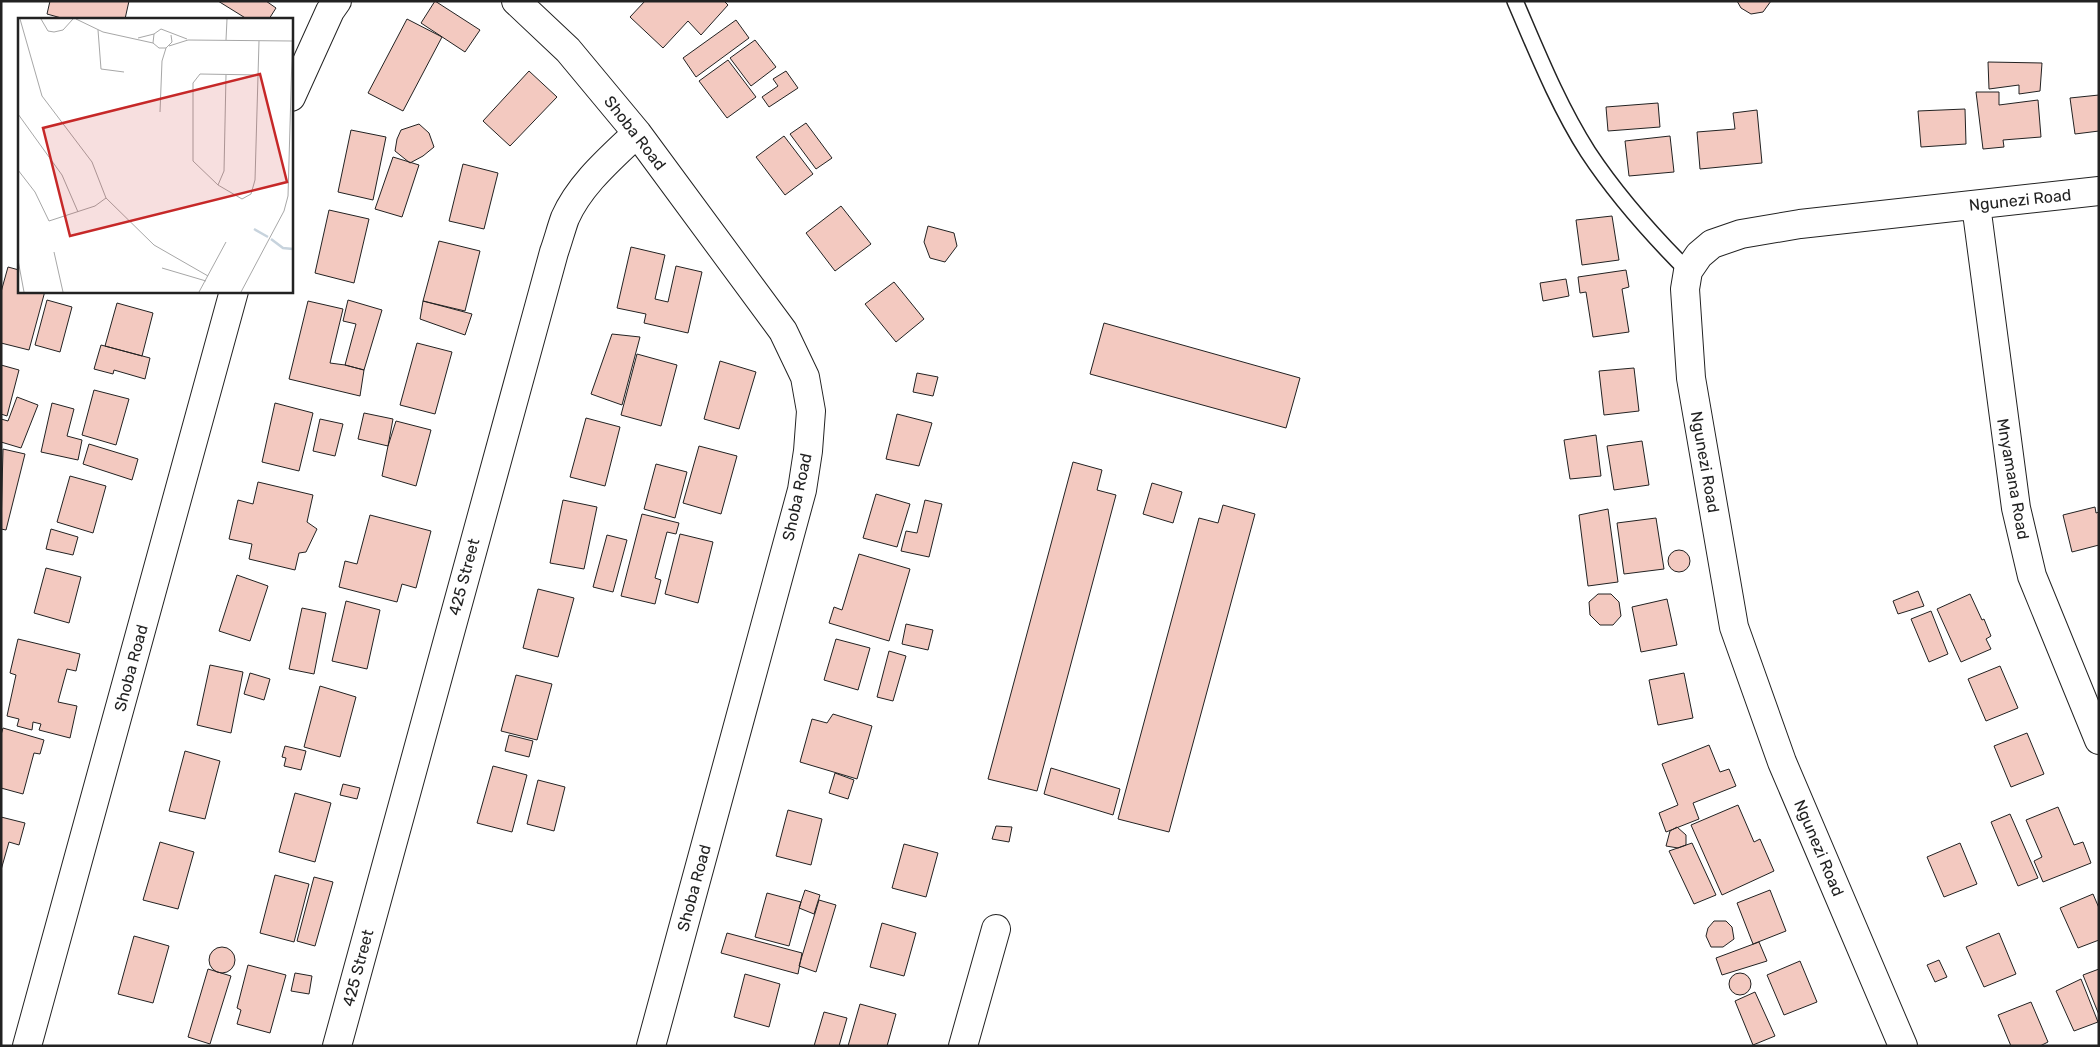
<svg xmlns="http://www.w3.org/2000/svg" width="2100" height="1047" viewBox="0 0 2100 1047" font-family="Rubik,sans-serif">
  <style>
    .building { fill: #f3c9c0; stroke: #222 }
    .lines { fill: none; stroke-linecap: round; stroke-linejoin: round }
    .service-casing { stroke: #222; stroke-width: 18 }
    .minor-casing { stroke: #222; stroke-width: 30 }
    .service { stroke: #fff; stroke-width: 15 }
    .minor { stroke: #fff; stroke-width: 28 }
    .labels { text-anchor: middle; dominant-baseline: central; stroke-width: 4; stroke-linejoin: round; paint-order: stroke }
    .street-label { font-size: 16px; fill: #222; stroke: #fff }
    .inset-river { fill: none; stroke: #c7d3dd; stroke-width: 2.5 }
    .inset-road { fill: none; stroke: #a7a7a7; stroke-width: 1 }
    .view { fill: #c62828; fill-opacity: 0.15; stroke: #c62828; stroke-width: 2.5 }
    .inset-edge { fill: none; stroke: #222; stroke-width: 2.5 }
  </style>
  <rect width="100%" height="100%" fill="#fff"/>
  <path class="building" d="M 50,1 L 129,1 L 125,19 L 65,19 L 47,14 Z
    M 218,1 L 266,1 L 276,8 L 269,19 L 247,19 Z
    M 435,1 L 480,30 L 465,52 L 421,23 Z
    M 645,1 L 724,1 L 728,5 L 701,35 L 688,21 L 663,48 L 630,17 Z
    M 1737,1 L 1771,1 L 1763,12 L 1751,14 L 1741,8 Z
    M 407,19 L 442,37 L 403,111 L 368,93 Z
    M 736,20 L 749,38 L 696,77 L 683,58 Z
    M 755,40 L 776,67 L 751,86 L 730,58 Z
    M 728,60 L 756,97 L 727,118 L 699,81 Z
    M 1988,62 L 2042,63 L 2040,91 L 2019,94 L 2019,85 L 1989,89 Z
    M 529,71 L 557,97 L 510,146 L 483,121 Z
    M 786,71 L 798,88 L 769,107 L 762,97 L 778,86 L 773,79 Z
    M 1976,92 L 1999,92 L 1999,105 L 2038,100 L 2041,137 L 2003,140 L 2004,147 L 1983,149 Z
    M 2099,95 L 2099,131 L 2075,134 L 2070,98 Z
    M 1658,103 L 1660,127 L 1608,131 L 1606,107 Z
    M 1965,109 L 1966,144 L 1921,147 L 1918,111 Z
    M 1757,110 L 1762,163 L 1700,169 L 1697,132 L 1735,129 L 1733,113 Z
    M 806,123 L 832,158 L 816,169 L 790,134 Z
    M 419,124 L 429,133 L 434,147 L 423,156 L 410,163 L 395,151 L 397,139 L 401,130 Z
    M 351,130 L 386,137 L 373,200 L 338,192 Z
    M 784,136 L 813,174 L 785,195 L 756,157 Z
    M 1670,136 L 1674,172 L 1629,176 L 1625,141 Z
    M 393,157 L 419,165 L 402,217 L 375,209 Z
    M 463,164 L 498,173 L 484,229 L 449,221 Z
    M 841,206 L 871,244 L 835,271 L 806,233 Z
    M 329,210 L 369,219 L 354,283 L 315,273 Z
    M 1612,216 L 1619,260 L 1582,265 L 1576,220 Z
    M 928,226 L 954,233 L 957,246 L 945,262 L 930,258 L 924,242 Z
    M 439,241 L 480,251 L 465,311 L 423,301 Z
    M 631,247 L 665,255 L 655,299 L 668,302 L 676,266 L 702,272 L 688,333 L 644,323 L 646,314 L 617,308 Z
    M 8,267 L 19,270 L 19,291 L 45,291 L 29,350 L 1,343 L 1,292 Z
    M 1626,270 L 1629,287 L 1622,289 L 1629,332 L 1593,337 L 1586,292 L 1580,293 L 1578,277 Z
    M 1566,279 L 1569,296 L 1543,301 L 1540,283 Z
    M 894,282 L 924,319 L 896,342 L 865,304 Z
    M 47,300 L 72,307 L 60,352 L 35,345 Z
    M 348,300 L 382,310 L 364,370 L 345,365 L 356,324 L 343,321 Z
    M 308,301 L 343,309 L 330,363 L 345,365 L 364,370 L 360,396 L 289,379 Z
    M 423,301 L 472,314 L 465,335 L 420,319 Z
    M 117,303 L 153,313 L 142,356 L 105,346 Z
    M 1104,323 L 1300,378 L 1286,428 L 1090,374 Z
    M 612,334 L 640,337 L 622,405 L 591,394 Z
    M 417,343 L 452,352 L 435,414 L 400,405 Z
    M 101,345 L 150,358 L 145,379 L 114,370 L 113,374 L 94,369 Z
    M 637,354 L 677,365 L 661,426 L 621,415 Z
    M 720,361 L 756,372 L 739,429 L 704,419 Z
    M 1,365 L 19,370 L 7,416 L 1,414 Z
    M 1634,368 L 1639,411 L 1604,415 L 1599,371 Z
    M 917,373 L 938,377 L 933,396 L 913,392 Z
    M 94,390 L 129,399 L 116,445 L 82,435 Z
    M 17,397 L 38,405 L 21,448 L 1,442 L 1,419 L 8,421 Z
    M 52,403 L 74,409 L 67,436 L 82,440 L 78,460 L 41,452 Z
    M 275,403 L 313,413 L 299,471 L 262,462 Z
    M 364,413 L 393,419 L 388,446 L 358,439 Z
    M 897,414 L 932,423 L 919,466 L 886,459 Z
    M 586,418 L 620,427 L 605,486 L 570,477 Z
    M 320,419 L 343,424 L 335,456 L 313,451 Z
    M 396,421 L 431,430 L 416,486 L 382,476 L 388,446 Z
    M 1596,435 L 1601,476 L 1570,479 L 1564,440 Z
    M 1642,441 L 1649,485 L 1614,490 L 1607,446 Z
    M 89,444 L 138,459 L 132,480 L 83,464 Z
    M 699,446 L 737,456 L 721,514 L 683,503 Z
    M 3,449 L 25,454 L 6,530 L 1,529 Z
    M 1073,462 L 1102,470 L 1097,490 L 1116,495 L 1037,791 L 988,779 Z
    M 656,464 L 687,472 L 675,518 L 644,509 Z
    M 70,476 L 106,486 L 93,533 L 57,522 Z
    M 258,482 L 313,495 L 307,522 L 317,529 L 306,552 L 299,553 L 295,570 L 249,559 L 252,544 L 229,539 L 238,500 L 253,504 Z
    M 1152,483 L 1182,492 L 1173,523 L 1143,514 Z
    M 876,494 L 910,504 L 897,547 L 863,538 Z
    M 563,500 L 597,507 L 584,569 L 550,563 Z
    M 925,500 L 942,504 L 929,557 L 901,551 L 906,531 L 917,533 Z
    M 1223,505 L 1255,514 L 1169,832 L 1118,819 L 1199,518 L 1218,523 Z
    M 2095,507 L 2096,513 L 2099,512 L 2099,545 L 2072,552 L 2063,515 Z
    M 1608,509 L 1618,582 L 1588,586 L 1579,515 Z
    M 642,514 L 679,523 L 676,534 L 667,532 L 655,578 L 661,580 L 655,604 L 621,596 Z
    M 370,515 L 431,531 L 416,588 L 402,584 L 397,602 L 339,587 L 345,561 L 357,564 Z
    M 1656,518 L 1664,569 L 1624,574 L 1617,523 Z
    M 51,529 L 78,537 L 73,555 L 46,549 Z
    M 680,534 L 713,542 L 698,603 L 665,594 Z
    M 607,535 L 627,540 L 613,592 L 593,587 Z
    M1668 561a11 11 0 1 1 22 0a11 11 0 1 1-22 0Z
    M 859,554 L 910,569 L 889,641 L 829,623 L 834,607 L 842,610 Z
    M 46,568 L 81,577 L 69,623 L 34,613 Z
    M 237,575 L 268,586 L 250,641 L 219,631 Z
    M 538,589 L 574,598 L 558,657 L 523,648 Z
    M 1918,591 L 1924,606 L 1898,614 L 1893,601 Z
    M 1598,594 L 1611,594 L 1619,602 L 1621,616 L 1613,625 L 1600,625 L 1590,615 L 1589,602 Z
    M 1970,594 L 1982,620 L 1984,619 L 1991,636 L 1986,639 L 1991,649 L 1961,662 L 1937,609 Z
    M 1667,599 L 1677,645 L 1641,652 L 1632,607 Z
    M 346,601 L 380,610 L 367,669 L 332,661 Z
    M 302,608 L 326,613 L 314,674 L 289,669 Z
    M 1931,611 L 1948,654 L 1929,662 L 1911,619 Z
    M 906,624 L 933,630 L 928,650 L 902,644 Z
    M 18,639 L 80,654 L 76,671 L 67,669 L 58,702 L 77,706 L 70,738 L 39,730 L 41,724 L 33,722 L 32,730 L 17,726 L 19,719 L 7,716 L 16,675 L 10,673 Z
    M 836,639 L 870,648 L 858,690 L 824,680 Z
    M 889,651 L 906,656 L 893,701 L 877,697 Z
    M 210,665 L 243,672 L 231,733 L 197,725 Z
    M 2000,666 L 2018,708 L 1986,721 L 1968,679 Z
    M 250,673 L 270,679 L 264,700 L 244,694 Z
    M 1684,673 L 1693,718 L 1658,725 L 1649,680 Z
    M 516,675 L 552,684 L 537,740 L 501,731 Z
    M 320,686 L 356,697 L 340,757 L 304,747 Z
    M 833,714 L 872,726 L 857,779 L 800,762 L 812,719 L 827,723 Z
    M 3,728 L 44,740 L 40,754 L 34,753 L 23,794 L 1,788 L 1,735 Z
    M 2027,733 L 2044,774 L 2011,787 L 1994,746 Z
    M 509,735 L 533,741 L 529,757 L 505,751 Z
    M 1709,745 L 1720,772 L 1729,769 L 1736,786 L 1693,803 L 1699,819 L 1666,832 L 1659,813 L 1678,805 L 1662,764 Z
    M 285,746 L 306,751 L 301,770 L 284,766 L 286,758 L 282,757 Z
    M 185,751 L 220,761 L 205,819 L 169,811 Z
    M 493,766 L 527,775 L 512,832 L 477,823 Z
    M 1051,768 L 1120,789 L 1113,815 L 1044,794 Z
    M 835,773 L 854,780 L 848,799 L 829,793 Z
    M 538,780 L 565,787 L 554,831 L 527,824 Z
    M 343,784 L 360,788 L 357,799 L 340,795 Z
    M 295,793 L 331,803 L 315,862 L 279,852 Z
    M 1738,805 L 1754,842 L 1760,839 L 1774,871 L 1722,895 L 1691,825 Z
    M 2058,807 L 2074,845 L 2083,842 L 2091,863 L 2043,882 L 2034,861 L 2042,857 L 2026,820 Z
    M 788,810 L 822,819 L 811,865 L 776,856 Z
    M 2010,814 L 2038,878 L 2018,886 L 1991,822 Z
    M 1,817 L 25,823 L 19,845 L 9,842 L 1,870 Z
    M 996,826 L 1012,827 L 1009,842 L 992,839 Z
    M 1677,827 L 1686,835 L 1686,845 L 1678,848 L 1666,846 L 1670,831 Z
    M 160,842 L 194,852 L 178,909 L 143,900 Z
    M 1692,843 L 1716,895 L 1694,904 L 1669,851 Z
    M 1960,843 L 1977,884 L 1944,897 L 1927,857 Z
    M 904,844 L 938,853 L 926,897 L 892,888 Z
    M 275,875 L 309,884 L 294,942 L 260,933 Z
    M 314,877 L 333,882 L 315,946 L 297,941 Z
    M 805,890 L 820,895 L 814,914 L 799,908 Z
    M 1770,890 L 1786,931 L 1753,944 L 1737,903 Z
    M 767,893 L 801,902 L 789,946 L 755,937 Z
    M 2093,894 L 2099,908 L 2099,940 L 2078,948 L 2060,908 Z
    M 819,900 L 836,905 L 816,972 L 799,966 Z
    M 1714,921 L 1726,921 L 1732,927 L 1734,939 L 1723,947 L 1711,947 L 1706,936 L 1708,928 Z
    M 882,923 L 916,933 L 904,976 L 870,967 Z
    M 727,933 L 802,953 L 798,974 L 721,953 Z
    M 1999,933 L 2016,974 L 1984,987 L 1966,947 Z
    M 134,936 L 169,946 L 153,1003 L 118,994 Z
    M 1759,942 L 1767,961 L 1722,975 L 1716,958 Z
    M209 960a13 13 0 1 1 26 0a13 13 0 1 1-26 0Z
    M 1939,960 L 1947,977 L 1935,982 L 1927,965 Z
    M 1800,961 L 1817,1002 L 1784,1015 L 1767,975 Z
    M 248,965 L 286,975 L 270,1033 L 237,1024 L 241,1010 L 237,1008 Z
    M 208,969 L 231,976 L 210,1044 L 188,1037 Z
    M 2099,969 L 2099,1015 L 2083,975 Z
    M1729 984a11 11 0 1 1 22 0a11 11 0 1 1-22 0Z
    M 295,973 L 312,976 L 309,994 L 291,991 Z
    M 745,974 L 780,984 L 769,1027 L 734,1017 Z
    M 2081,979 L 2098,1022 L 2074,1031 L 2056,991 Z
    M 1755,992 L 1775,1036 L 1753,1045 L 1735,1001 Z
    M 2031,1002 L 2048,1042 L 2040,1046 L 2011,1046 L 1998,1015 Z
    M 860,1004 L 896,1014 L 887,1046 L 848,1046 Z
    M 824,1012 L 847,1018 L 839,1046 L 814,1046 Z"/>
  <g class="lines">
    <defs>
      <path id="service" d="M 1515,1 C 1537,52 1558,105 1588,152 C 1617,196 1651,234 1688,271"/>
      <path id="minor" d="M 516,1 L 568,50 L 637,133 L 783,331 L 805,377 L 811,411 L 808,451 L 802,490 L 651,1046
        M 291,97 L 330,11 L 337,1
        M 1976,205 L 2016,508 L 2032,576 L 2099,740
        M 27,1046 L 234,291
        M 337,1046 L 554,252 C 558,241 561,229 565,218 C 580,184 611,158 637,133
        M 963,1046 L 996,929
        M 1903,1046 L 1782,762 L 1734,627 L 1691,378 L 1685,289 L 1688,271 L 1699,255 L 1712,244 L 1741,234 L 1800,224 L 2099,191"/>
    </defs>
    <use href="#service" class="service-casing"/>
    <use href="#minor" class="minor-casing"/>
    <use href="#service" class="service"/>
    <use href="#minor" class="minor"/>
  </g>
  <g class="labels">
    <g class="street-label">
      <text transform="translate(635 133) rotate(52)">Shoba Road</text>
      <text transform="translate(2020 200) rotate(-6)">Ngunezi Road</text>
      <text transform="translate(1705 462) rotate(80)">Ngunezi Road</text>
      <text transform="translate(2013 479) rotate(80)">Mnyamana Road</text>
      <text transform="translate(797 497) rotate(-78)">Shoba Road</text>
      <text transform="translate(464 577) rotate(-75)">425 Street</text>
      <text transform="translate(131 668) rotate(-75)">Shoba Road</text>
      <text transform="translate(1819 848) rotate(67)">Ngunezi Road</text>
      <text transform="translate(694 888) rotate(-75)">Shoba Road</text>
      <text transform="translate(358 968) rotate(-75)">425 Street</text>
    </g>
  </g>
  <g transform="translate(18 18)">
    <rect width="275" height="275" fill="#fff"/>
    <path class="inset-river" d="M 236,211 L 250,219M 253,221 L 265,230 L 275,231"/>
    <path class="inset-road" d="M 23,1 L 30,13 L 36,14 L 45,12 L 55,1M 58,1 L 85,14 L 135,25M 80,12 L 83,51 L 106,54M 153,17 L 154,24 L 148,30 L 141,30 L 135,25 L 136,16 L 143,11 L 169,21M 120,20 L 136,16M 208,22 L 209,1M 151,28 L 170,22 L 274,23M 240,57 L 182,56 L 175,65 L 175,143 L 200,167 L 224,181 L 233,176 L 237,162 L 241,23M 142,94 L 144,43 L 148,30M 0,96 L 44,157 L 60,194M 0,152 L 17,174 L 31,203 L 77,188 L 88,180 L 74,144 L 24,78 L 2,1M 200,167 L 206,153 L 208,57M 88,180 L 136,227 L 190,258M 36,234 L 45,274M 0,242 L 6,274M 144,250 L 188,263M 181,274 L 208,224M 223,274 L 266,193 L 270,178 L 275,2"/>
    <path class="view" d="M 242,56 L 269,164 L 52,218 L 25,110 Z"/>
    <rect width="275" height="275" class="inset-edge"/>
  </g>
  <rect width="2100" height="1047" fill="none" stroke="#222222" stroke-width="5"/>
</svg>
